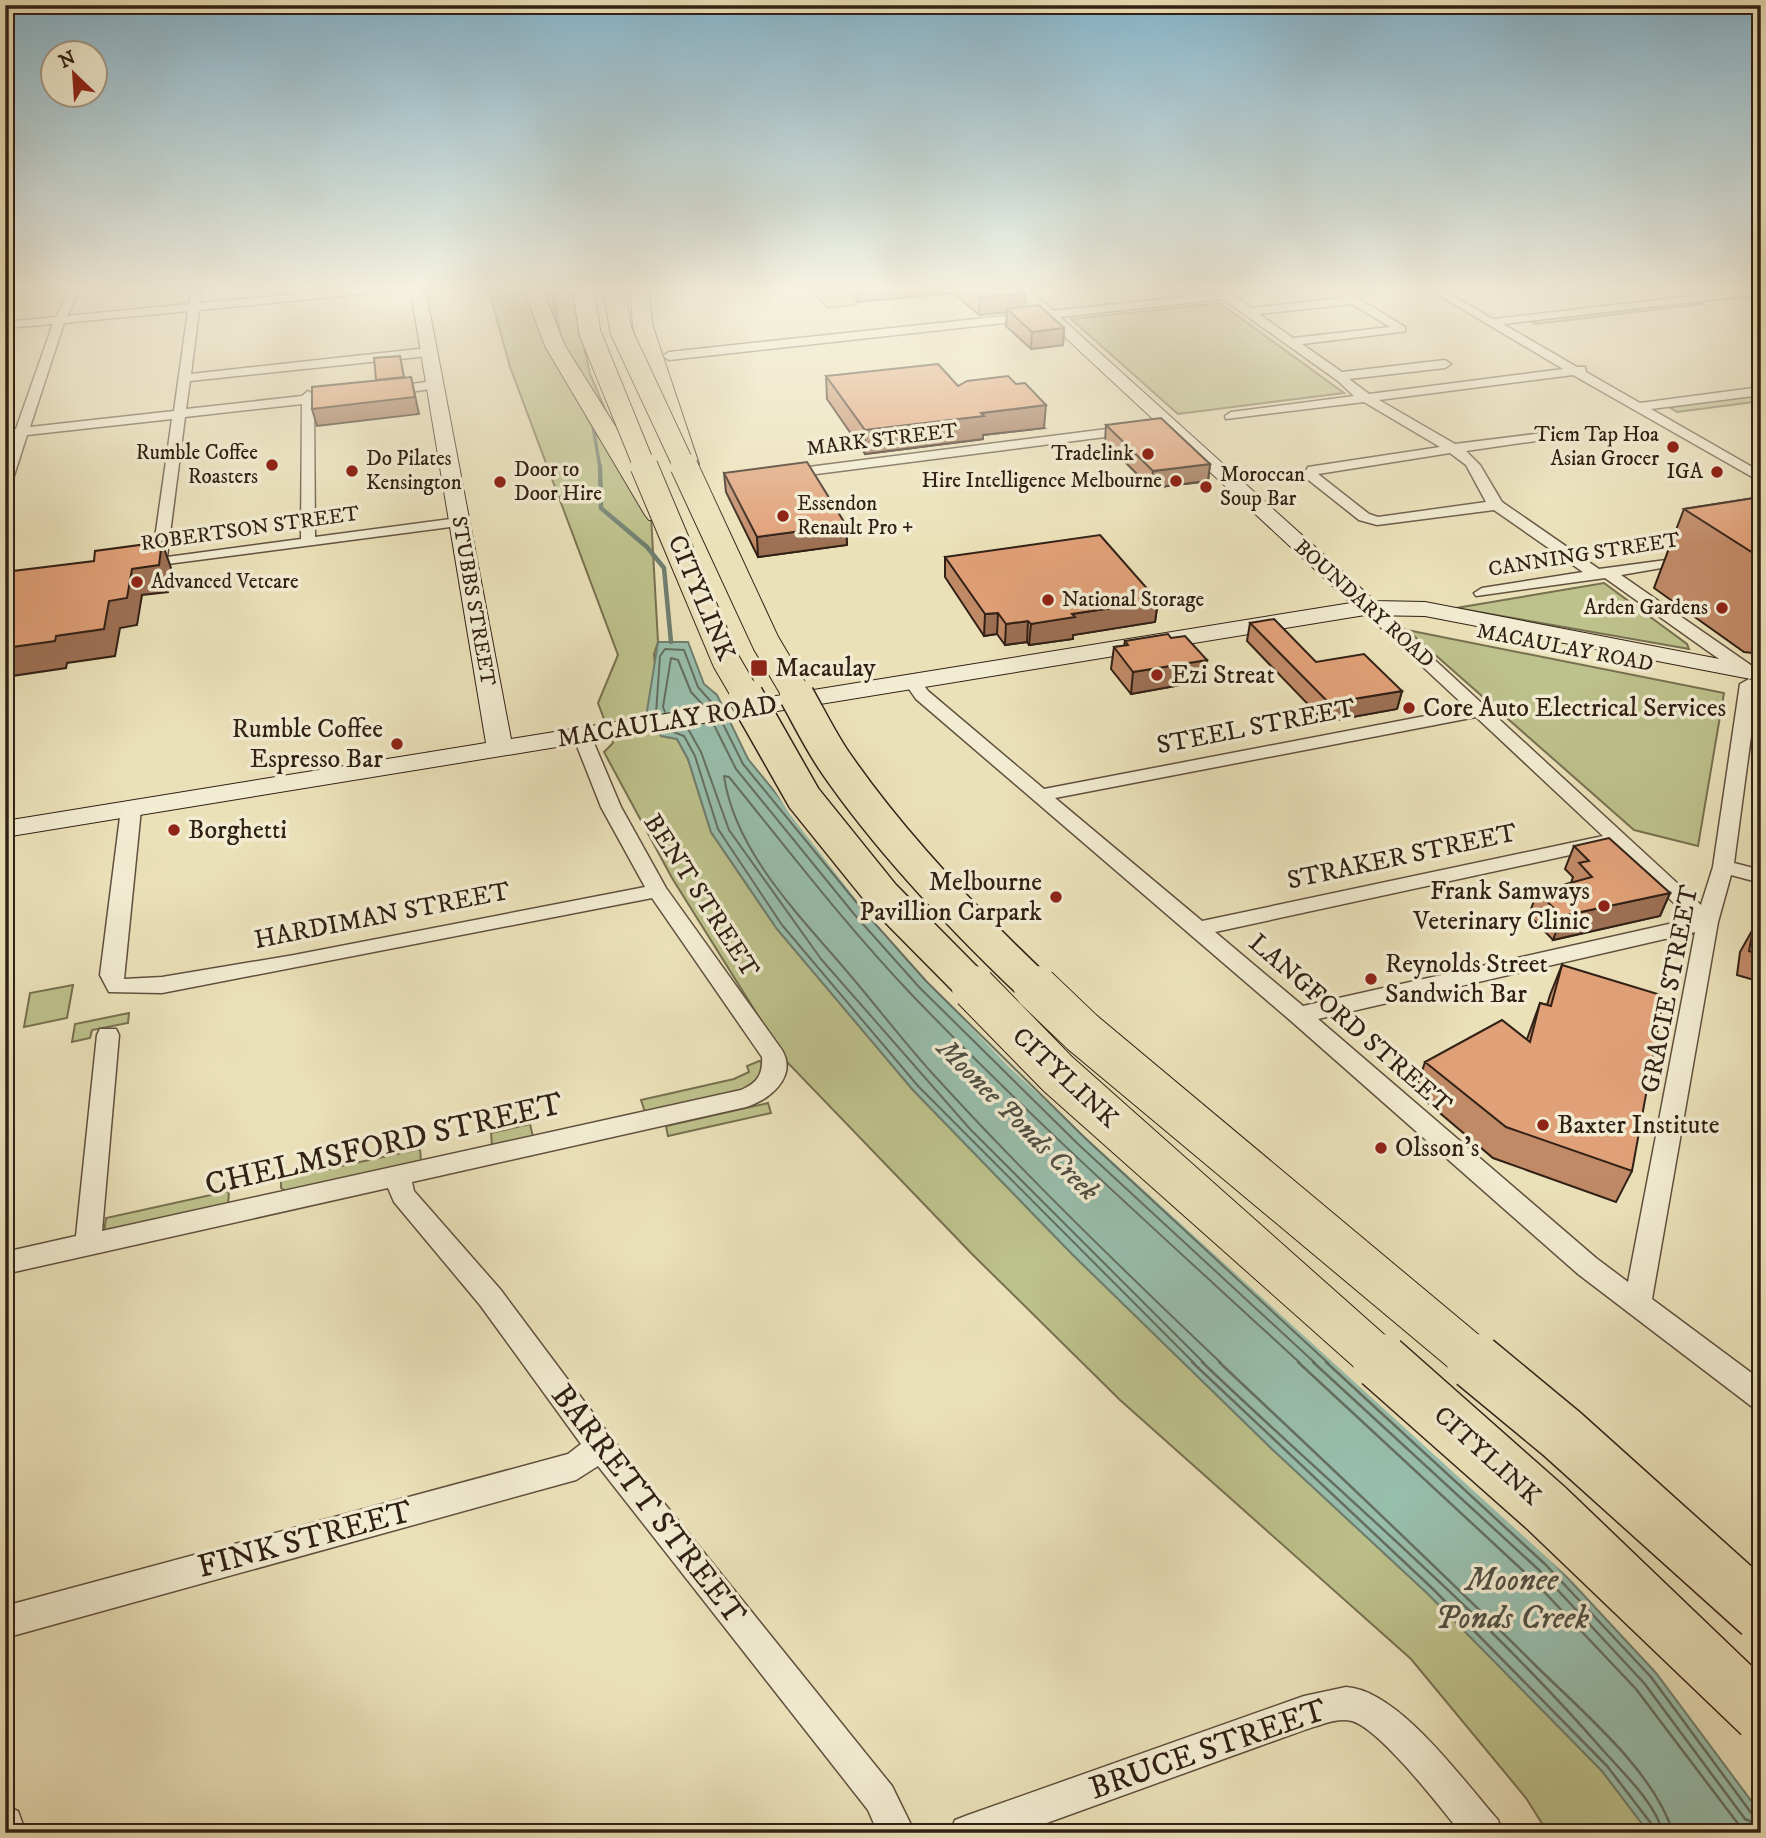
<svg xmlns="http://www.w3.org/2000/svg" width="1766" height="1838" viewBox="0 0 1766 1838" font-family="'IM FELL DW Pica',serif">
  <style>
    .green { fill: #bdc18b; stroke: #777050; stroke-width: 2 }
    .water { fill: #98bead; stroke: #6f7f70; stroke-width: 2 }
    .pier { fill: #ebe1b9 }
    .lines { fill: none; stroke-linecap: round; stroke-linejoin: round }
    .shore-far1 { stroke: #646f61; stroke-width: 2 }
    .shore { stroke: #646f61; stroke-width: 2.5 }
    .stream-far1 { stroke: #6f7f70; stroke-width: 3.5 }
    .stream { stroke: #6f7f70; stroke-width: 4.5 }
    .street-casing { stroke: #60503e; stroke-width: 3 }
    .secondary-casing { stroke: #312015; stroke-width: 2 }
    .highway-casing { stroke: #312015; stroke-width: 2 }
    .street { fill: #f2ecd2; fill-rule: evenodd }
    .secondary { fill: #f2ecd2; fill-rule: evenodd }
    .highway { fill: #ebe1b9; fill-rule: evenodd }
    .highway-bridge-far4-casing { stroke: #312015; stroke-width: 23; stroke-linecap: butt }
    .highway-bridge-far3-casing { stroke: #312015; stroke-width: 29; stroke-linecap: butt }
    .highway-bridge-far2-casing { stroke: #312015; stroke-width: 37; stroke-linecap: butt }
    .highway-bridge-far1-casing { stroke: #312015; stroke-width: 46; stroke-linecap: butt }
    .highway-bridge-casing { stroke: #312015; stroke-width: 59; stroke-linecap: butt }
    .highway-bridge-far4 { stroke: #ebe1b9; stroke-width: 21 }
    .highway-bridge-far3 { stroke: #ebe1b9; stroke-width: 27 }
    .highway-bridge-far2 { stroke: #ebe1b9; stroke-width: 34 }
    .highway-bridge-far1 { stroke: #ebe1b9; stroke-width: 44 }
    .highway-bridge { stroke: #ebe1b9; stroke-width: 56 }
    .wall { fill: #c18a67; stroke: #312015; stroke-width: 2 }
    .shaded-wall { fill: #9d7054; stroke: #312015; stroke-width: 2 }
    .building { fill: #e0a078; stroke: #312015; stroke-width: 2 }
    .poi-dot { fill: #8f2418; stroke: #f2ecd2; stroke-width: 2.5 }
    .labels { text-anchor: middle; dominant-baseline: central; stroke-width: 7; stroke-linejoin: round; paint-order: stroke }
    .far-poi-label { font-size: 21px; fill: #312015; stroke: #f2ecd2; text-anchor: end }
    .far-street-label { font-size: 21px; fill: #312015; stroke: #f2ecd2 }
    .street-label { font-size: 26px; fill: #312015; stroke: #f2ecd2 }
    .poi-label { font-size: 26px; fill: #312015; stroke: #f2ecd2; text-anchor: start }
    .water-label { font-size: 28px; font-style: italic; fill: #504f43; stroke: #f2ecd2 }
    .near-street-label { font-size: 32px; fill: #312015; stroke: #f2ecd2 }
    .near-water-label { font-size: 33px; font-style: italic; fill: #504f43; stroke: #f2ecd2 }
  </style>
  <rect width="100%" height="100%" fill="#ebe1b9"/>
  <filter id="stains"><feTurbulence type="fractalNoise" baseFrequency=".00286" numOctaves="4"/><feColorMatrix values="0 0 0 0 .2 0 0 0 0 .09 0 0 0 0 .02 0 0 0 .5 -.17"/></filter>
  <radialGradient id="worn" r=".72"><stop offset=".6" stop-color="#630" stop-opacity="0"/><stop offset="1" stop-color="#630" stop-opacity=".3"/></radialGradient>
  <path class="green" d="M 488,287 L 571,287 L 590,374 L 651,516 L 658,642 L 654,654 L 661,736 L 677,739 L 688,759 L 711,832 L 777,929 L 913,1090 L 1072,1254 L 1272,1449 L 1428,1594 L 1602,1771 L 1649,1833 L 1548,1833 L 1526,1798 L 1411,1659 L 1120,1400 L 971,1253 L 787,1062 L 672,878 L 604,752 L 613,743 L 598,703 L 618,655 L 510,367 Z
    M 844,287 L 859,304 L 827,308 L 813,291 Z
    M 1695,301 L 1702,304 L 1536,324 L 1529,320 Z
    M 1220,303 L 1344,393 L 1178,414 L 1071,319 Z
    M 1761,395 L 1761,401 L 1677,412 L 1669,407 Z
    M 1604,583 L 1687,644 L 1689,649 L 1456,608 Z
    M 1407,630 L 1724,693 L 1698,846 L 1634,830 Z
    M 73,985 L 67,1018 L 24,1027 L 30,993 Z
    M 129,1013 L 128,1023 L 92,1030 L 90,1038 L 72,1042 L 75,1024 Z
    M 759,1061 L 763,1062 L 764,1071 L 756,1087 L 646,1115 L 641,1100 L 734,1079 L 749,1072 L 747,1066 Z
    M 768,1103 L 771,1113 L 668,1136 L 666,1126 Z
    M 530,1124 L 533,1137 L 492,1145 L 491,1133 Z
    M 420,1149 L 421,1161 L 292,1195 L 281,1188 L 281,1179 Z
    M 229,1191 L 228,1205 L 104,1232 L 106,1218 Z"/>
  <path class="water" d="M 658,642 L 688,642 L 704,684 L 717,695 L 748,759 L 866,904 L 931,977 L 1090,1133 L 1551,1560 L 1656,1673 L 1761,1814 L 1761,1833 L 1649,1833 L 1602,1771 L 1428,1594 L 1272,1449 L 1072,1254 L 913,1090 L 777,929 L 711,832 L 688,759 L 677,739 L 661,736 L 647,711 Z"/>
  <path class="pier" d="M 764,773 L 933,974 L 1092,1131 L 1553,1557 L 1589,1596 L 1009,1067 L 884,936 L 789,813 Z"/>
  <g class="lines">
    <path class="shore-far1" d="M 665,712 L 663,707 L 671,658 L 678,660 L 691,692 L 704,706
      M 656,714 L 660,656 L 665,649 L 684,650 L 698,687 L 713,704
      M 722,722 L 743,764 L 861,908 L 926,981 L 1085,1138 L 1328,1363
      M 713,723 L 736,769 L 854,914 L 919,987 L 1079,1145 L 1315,1363
      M 687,727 L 701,752 L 729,830 L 821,959 L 970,1129 L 1204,1363
      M 668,730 L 684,736 L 695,756 L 718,829 L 782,925 L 918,1086 L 1194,1363
      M 1221,1363 C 1122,1269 1024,1174 932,1073 C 904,1042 878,1008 850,975 C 802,918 735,853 724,776 L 729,777 C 789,851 847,927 913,996 C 1036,1124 1169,1242 1300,1363"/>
    <path class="shore" d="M 1192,1362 L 1433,1589 L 1607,1766 L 1653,1826 L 1654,1833
      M 1202,1362 C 1336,1490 1479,1608 1601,1748 C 1622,1772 1655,1802 1663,1833
      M 1219,1362 C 1324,1461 1430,1560 1533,1663 C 1579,1709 1654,1770 1673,1833
      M 1298,1362 L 1532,1579 L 1636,1689 L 1745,1833
      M 1313,1362 L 1540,1571 L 1644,1683 L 1745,1819 L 1761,1826
      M 1326,1362 L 1546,1565 L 1651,1677 L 1752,1814 L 1761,1817"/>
    <path class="stream-far1" d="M 552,287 L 560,337
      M 593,426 L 600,468"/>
    <path class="stream" d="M 600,466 L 601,508 L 647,547 L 664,568 L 671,642"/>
    <defs>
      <path id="street" d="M 71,287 L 81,287 L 67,316 L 189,304 L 192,287 L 202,287 L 200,303 L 372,287 L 408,287 L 403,290 L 199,310 L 191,374 L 428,348 L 434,352 L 428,356 L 190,381 L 186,409 L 302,396 L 308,391 L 314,395 L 342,393 L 342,399 L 314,402 L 315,537 L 458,518 L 465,522 L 458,526 L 137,568 L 137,562 L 152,559 L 172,419 L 27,435 L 12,482 L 5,486 L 5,461 L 14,437 L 5,438 L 5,430 L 16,429 L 53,324 L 5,328 L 5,322 L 56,317 ZM 188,311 L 174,411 L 30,427 L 64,323 ZM 302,404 L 301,539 L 167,557 L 185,417 Z
        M 1275,287 L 1307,287 L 1236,297 L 1251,308 L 1343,298 L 1328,287 L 1340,287 L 1405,327 L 1405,331 L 1401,332 L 1302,344 L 1342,372 L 1445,360 L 1451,364 L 1445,368 L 1349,379 L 1369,394 L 1563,369 L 1425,287 L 1437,287 L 1493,319 L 1761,288 L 1761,294 L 1503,324 L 1577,367 L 1585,367 L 1586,372 L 1640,403 L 1761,387 L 1761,395 L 1651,409 L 1761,472 L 1761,482 L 1573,375 L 1379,400 L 1455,444 L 1575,429 L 1577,432 L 1570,436 L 1466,451 L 1480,465 L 1502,502 L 1599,569 L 1696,556 L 1696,562 L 1621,575 L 1755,668 L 1757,672 L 1755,676 L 1743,676 L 1605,578 L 1476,596 L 1474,593 L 1482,588 L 1583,572 L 1494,510 L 1377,525 L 1359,520 L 1306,478 L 1304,475 L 1308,467 L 1440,447 L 1364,402 L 1226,419 L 1225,416 L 1231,412 L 1354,396 L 1338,381 L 1223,299 L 669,360 L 663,356 L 669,352 ZM 1352,304 L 1390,327 L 1293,338 L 1259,314 ZM 1450,453 L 1466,465 L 1486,502 L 1378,517 L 1369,514 L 1318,474 Z
        M 434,381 L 438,382 L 438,388 L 388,395 L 382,391 L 388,387 Z
        M 1131,426 L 1138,430 L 1136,433 L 785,478 L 778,474 L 785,470 Z
        M 1369,603 L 1375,605 L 1701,905 L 1713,867 L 1740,684 L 1749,679 L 1758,684 L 1734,863 L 1761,870 L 1761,883 L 1731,875 L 1718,922 L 1652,1299 L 1761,1380 L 1761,1410 L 1751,1406 L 1578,1274 L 1291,1021 L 916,699 L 904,682 L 913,677 L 919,678 L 928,691 L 1044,789 L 1467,708 L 1363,611 L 1363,605 ZM 1476,717 L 1603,836 L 1202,921 L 1055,798 ZM 1611,844 L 1691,919 L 1303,1006 L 1215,932 L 1602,848 ZM 1695,932 L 1628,1282 L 1596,1258 L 1318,1019 Z
        M 582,731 L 591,736 L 621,807 L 666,888 L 782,1050 C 798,1077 769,1100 746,1107 L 412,1182 L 414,1191 L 500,1289 L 610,1436 L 892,1786 L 915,1833 L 878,1833 L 868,1810 L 598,1466 L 576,1480 L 5,1638 L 5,1606 L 568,1454 L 581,1444 L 480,1305 L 394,1202 L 388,1188 L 5,1274 L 5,1252 L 76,1236 L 97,1035 L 100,1029 L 116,1029 L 119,1035 L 102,1231 L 741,1090 C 757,1083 763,1075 762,1057 L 652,898 L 162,993 L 109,992 L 100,975 L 121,809 L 131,803 L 141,809 L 124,979 L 162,977 L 294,955 L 645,887 L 601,807 L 573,736 Z
        M 1346,1687 C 1399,1690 1464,1782 1498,1820 L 1503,1833 L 1461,1833 C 1441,1808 1380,1729 1352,1721 C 1337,1717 1318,1726 1304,1730 L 1019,1833 L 950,1833 L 955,1820 L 968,1815 L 1304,1696 Z
        M 5,1806 L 18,1811 L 26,1833 L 5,1833 Z"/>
      <path id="secondary" d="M 410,287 L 425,287 L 511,739 L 1351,603 L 1011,287 L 1027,287 L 1375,601 L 1425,602 L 1761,667 L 1761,681 L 1425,616 L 1365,615 L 5,837 L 5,821 L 486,743 Z"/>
      <path id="highway" d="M 523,287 L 541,287 L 565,346 L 671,515 L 667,520 L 649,520 L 645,515 L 545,346 Z
        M 630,287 L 648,287 L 653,327 L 699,464 L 695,469 L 679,469 L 675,464 L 633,327 Z"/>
    </defs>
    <use href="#street" class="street-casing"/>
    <use href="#secondary" class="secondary-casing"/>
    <use href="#highway" class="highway-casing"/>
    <use href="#street" class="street"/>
    <use href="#secondary" class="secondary"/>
    <use href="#highway" class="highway"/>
    <defs>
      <path id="highway-bridge-far4" d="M 583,287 L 590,333 L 645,468
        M 613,287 L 621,331 L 685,468"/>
      <path id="highway-bridge-far3" d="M 644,466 L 726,661 L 747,697
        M 684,466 L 766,643 L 798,697"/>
      <path id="highway-bridge-far2" d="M 746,696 L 804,798 L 883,896 L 976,990
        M 797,696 C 810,719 822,744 837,765 C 894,847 966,922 1038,990"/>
      <path id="highway-bridge-far1" d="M 974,988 L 1058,1074 L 1383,1363
        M 1036,988 L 1082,1032 L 1478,1363"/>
      <path id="highway-bridge" d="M 1381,1362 L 1546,1508 L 1761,1714
        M 1475,1362 L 1562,1434 L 1761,1613"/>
    </defs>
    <use href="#highway-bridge-far4" class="highway-bridge-far4-casing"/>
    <use href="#highway-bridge-far3" class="highway-bridge-far3-casing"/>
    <use href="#highway-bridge-far2" class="highway-bridge-far2-casing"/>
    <use href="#highway-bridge-far1" class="highway-bridge-far1-casing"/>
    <use href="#highway-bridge" class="highway-bridge-casing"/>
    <use href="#highway-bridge-far4" class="highway-bridge-far4"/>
    <use href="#highway-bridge-far3" class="highway-bridge-far3"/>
    <use href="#highway-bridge-far2" class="highway-bridge-far2"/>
    <use href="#highway-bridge-far1" class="highway-bridge-far1"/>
    <use href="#highway-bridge" class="highway-bridge"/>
  </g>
  <path class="wall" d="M 844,287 L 1016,287 L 1024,307 L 1064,328 L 1063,345 L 1031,349 L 1006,326 L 1007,312 L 979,315 L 954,293 L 857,302 Z
    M 826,376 L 958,386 L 1044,428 L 983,435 L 983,439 L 865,454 L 827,399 Z
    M 1106,425 L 1210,464 L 1208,481 L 1151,488 L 1105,442 Z
    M 724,473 L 846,525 L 847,545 L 758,557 L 726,492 Z
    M 1761,497 L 1761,654 L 1744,652 L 1654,588 L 1684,509 Z
    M 945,557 L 1158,601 L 1155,622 L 1073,635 L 1073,639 L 1029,645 L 1027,642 L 1005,645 L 997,634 L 984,636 L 945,577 Z
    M 1250,623 L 1316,662 L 1402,691 L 1397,709 L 1325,722 L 1247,641 Z
    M 1125,641 L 1203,681 L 1131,694 L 1111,669 L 1114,647 L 1124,646 Z
    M 1574,846 L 1670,893 L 1660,916 L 1553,940 L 1529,915 L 1537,892 L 1571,883 L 1573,877 L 1565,869 Z
    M 1753,929 L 1761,931 L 1761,982 L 1737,975 L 1740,952 Z
    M 1562,965 L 1632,1171 L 1616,1202 L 1493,1158 L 1415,1092 L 1425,1062 L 1527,1039 L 1540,1003 L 1547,1005 L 1550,995 Z"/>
  <path class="shaded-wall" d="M 857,287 L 954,287 L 954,293 L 857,302 Z
    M 1025,294 L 1024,311 L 1007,309 L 1007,312 L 979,315 L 980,297 Z
    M 1064,328 L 1063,345 L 1031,349 L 1032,332 Z
    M 411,377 L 419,414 L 317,426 L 312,409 Z
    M 1046,405 L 1044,428 L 983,435 L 983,439 L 865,454 L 865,430 L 981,413 Z
    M 1210,464 L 1208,481 L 1151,488 L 1153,471 Z
    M 846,525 L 847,545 L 758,557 L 757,537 Z
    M 162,542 L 171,568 L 168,592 L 142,595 L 137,625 L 120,628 L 115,656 L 67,663 L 66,668 L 5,677 L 5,648 L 56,636 L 109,601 L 132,569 Z
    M 1158,601 L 1155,622 L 1073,635 L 1073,639 L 1029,645 L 1031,624 L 1072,614 Z
    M 998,613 L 997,634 L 984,636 L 985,614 Z
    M 1028,621 L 1027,642 L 1005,645 L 1006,624 Z
    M 1207,660 L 1203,681 L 1131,694 L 1133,672 Z
    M 1402,691 L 1397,709 L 1325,722 L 1329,703 Z
    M 1670,893 L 1660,916 L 1553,940 L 1562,916 Z"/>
  <path class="building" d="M 967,287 L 1016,287 L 1025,294 L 980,297 Z
    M 1039,305 L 1064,328 L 1032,332 L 1007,309 Z
    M 400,356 L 404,377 L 376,380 L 374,358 Z
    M 938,364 L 958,386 L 967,381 L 1008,376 L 1016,384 L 1025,383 L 1046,405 L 981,413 L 984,416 L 865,430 L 826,376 Z
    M 411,377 L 415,397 L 312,409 L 312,387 Z
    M 1161,418 L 1210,464 L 1153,471 L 1106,425 Z
    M 807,462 L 846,525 L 757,537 L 724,473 Z
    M 1761,497 L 1761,558 L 1684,509 Z
    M 1100,535 L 1158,601 L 1072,614 L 1075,617 L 1031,624 L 1028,621 L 1006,624 L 998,613 L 985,614 L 945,557 Z
    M 162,542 L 159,565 L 132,569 L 127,598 L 109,601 L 104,629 L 56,636 L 55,641 L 5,648 L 5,572 L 94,561 L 95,551 Z
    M 1274,619 L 1316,662 L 1364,654 L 1402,691 L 1329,703 L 1250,623 Z
    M 1168,634 L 1171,638 L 1185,636 L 1207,660 L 1133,672 L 1114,647 L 1128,645 L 1125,641 Z
    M 1609,838 L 1670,893 L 1562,916 L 1537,892 L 1592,877 L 1579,863 L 1589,861 L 1574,846 Z
    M 1753,929 L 1761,931 L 1761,955 L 1749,951 Z
    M 1562,965 L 1664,996 L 1632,1171 L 1506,1127 L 1425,1062 L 1502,1020 L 1530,1042 L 1540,1003 L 1551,1006 Z"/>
  <linearGradient id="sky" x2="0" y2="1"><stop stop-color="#88b8d0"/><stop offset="0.53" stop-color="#f6f2e0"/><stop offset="1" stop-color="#f6f2e0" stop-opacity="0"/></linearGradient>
  <rect width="1766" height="544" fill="url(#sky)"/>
  <g class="poi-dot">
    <circle cx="1673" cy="447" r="7"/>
    <circle cx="1148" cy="454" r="7"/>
    <circle cx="272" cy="465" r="7"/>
    <circle cx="352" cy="471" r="7"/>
    <circle cx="1717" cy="472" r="7"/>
    <circle cx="1176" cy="481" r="7"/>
    <circle cx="500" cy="482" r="7"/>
    <circle cx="1206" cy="487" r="7"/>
    <circle cx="783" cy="516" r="7"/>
    <circle cx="137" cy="582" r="7"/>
    <circle cx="1048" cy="600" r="7"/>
    <circle cx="1722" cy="608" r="7"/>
    <rect x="750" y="659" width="18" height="18" rx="3.5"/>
    <circle cx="1157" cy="675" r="7"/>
    <circle cx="1409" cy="708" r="7"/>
    <circle cx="397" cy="744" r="7"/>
    <circle cx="174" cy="830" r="7"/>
    <circle cx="1056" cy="897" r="7"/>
    <circle cx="1604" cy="906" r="7"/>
    <circle cx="1371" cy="979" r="7"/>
    <circle cx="1543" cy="1125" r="7"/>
    <circle cx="1381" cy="1148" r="7"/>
  </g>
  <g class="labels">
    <g class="far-poi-label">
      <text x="1659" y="435">Tiem Tap Hoa<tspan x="1659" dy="24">Asian Grocer</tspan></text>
      <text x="258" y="453">Rumble Coffee<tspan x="258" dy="24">Roasters</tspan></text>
      <text x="1134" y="454">Tradelink</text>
      <text x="366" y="459" text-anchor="start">Do Pilates<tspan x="366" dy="24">Kensington</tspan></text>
      <text x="514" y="470" text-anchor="start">Door to<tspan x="514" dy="24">Door Hire</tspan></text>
      <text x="1703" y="472">IGA</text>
      <text x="1220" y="475" text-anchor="start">Moroccan<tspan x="1220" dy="24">Soup Bar</tspan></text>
      <text x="1162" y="481">Hire Intelligence Melbourne</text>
      <text x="797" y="504" text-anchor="start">Essendon<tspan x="797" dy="24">Renault Pro +</tspan></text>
      <text x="151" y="582" text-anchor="start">Advanced Vetcare</text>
      <text x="1062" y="600" text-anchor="start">National Storage</text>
      <text x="1708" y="608">Arden Gardens</text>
    </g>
    <g class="far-street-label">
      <text transform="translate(882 440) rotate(-7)">MARK STREET</text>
      <text transform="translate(250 529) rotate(-8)">ROBERTSON STREET</text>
      <text transform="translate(1584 555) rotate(-9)">CANNING STREET</text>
      <text transform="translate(473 601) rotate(80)">STUBBS STREET</text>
      <text transform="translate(1364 604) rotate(42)">BOUNDARY ROAD</text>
      <text transform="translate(1565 648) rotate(11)">MACAULAY ROAD</text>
    </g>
    <g class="street-label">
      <text transform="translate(701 598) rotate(67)">CITYLINK</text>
      <text transform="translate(667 722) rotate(-9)">MACAULAY ROAD</text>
      <text transform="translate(1256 727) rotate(-11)">STEEL STREET</text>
      <text transform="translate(1402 857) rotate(-12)">STRAKER STREET</text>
      <text transform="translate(701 896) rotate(57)">BENT STREET</text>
      <text transform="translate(382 916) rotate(-11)">HARDIMAN STREET</text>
      <text transform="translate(1670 989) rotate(-79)">GRACIE STREET</text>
      <text transform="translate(1350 1024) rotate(41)">LANGFORD STREET</text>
      <text transform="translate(1065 1078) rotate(43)">CITYLINK</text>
      <text transform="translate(1487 1456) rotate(42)">CITYLINK</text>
    </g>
    <g class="poi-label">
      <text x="775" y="668">Macaulay</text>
      <text x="1171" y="675">Ezi Streat</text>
      <text x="1423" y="708">Core Auto Electrical Services</text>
      <text x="383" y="729" text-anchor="end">Rumble Coffee<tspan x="383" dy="30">Espresso Bar</tspan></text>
      <text x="188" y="830">Borghetti</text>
      <text x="1042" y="882" text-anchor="end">Melbourne<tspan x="1042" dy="30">Pavillion Carpark</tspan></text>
      <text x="1590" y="891" text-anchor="end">Frank Samways<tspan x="1590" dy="30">Veterinary Clinic</tspan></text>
      <text x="1385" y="964">Reynolds Street<tspan x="1385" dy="30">Sandwich Bar</tspan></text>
      <text x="1557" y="1125">Baxter Institute</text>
      <text x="1395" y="1148">Olsson's</text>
    </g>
    <g class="water-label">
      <text transform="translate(1018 1120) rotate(45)">Moonee Ponds Creek</text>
    </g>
    <g class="near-street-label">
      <text transform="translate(384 1145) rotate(-13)">CHELMSFORD STREET</text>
      <text transform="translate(648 1505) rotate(52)">BARRETT STREET</text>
      <text transform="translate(305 1540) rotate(-15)">FINK STREET</text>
      <text transform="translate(1208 1750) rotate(-19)">BRUCE STREET</text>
    </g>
    <g class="near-water-label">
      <text x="1512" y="1580">Moonee<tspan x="1512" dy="38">Ponds Creek</tspan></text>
    </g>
  </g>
  <rect width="1766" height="1838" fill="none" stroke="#ebe1b9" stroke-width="28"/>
  <rect x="7" y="7" width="1752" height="1824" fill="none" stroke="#312015" stroke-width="3.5"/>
  <rect x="14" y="14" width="1738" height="1810" fill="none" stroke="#312015" stroke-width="2"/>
  <g transform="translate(74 74) rotate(335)"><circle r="33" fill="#f2ecd2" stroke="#a59a86" stroke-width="2"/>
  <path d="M0-5L12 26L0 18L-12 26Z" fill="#8f2418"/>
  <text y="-10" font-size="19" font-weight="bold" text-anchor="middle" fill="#312015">N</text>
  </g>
  <rect width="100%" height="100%" filter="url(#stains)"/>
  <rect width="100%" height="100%" fill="url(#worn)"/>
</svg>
